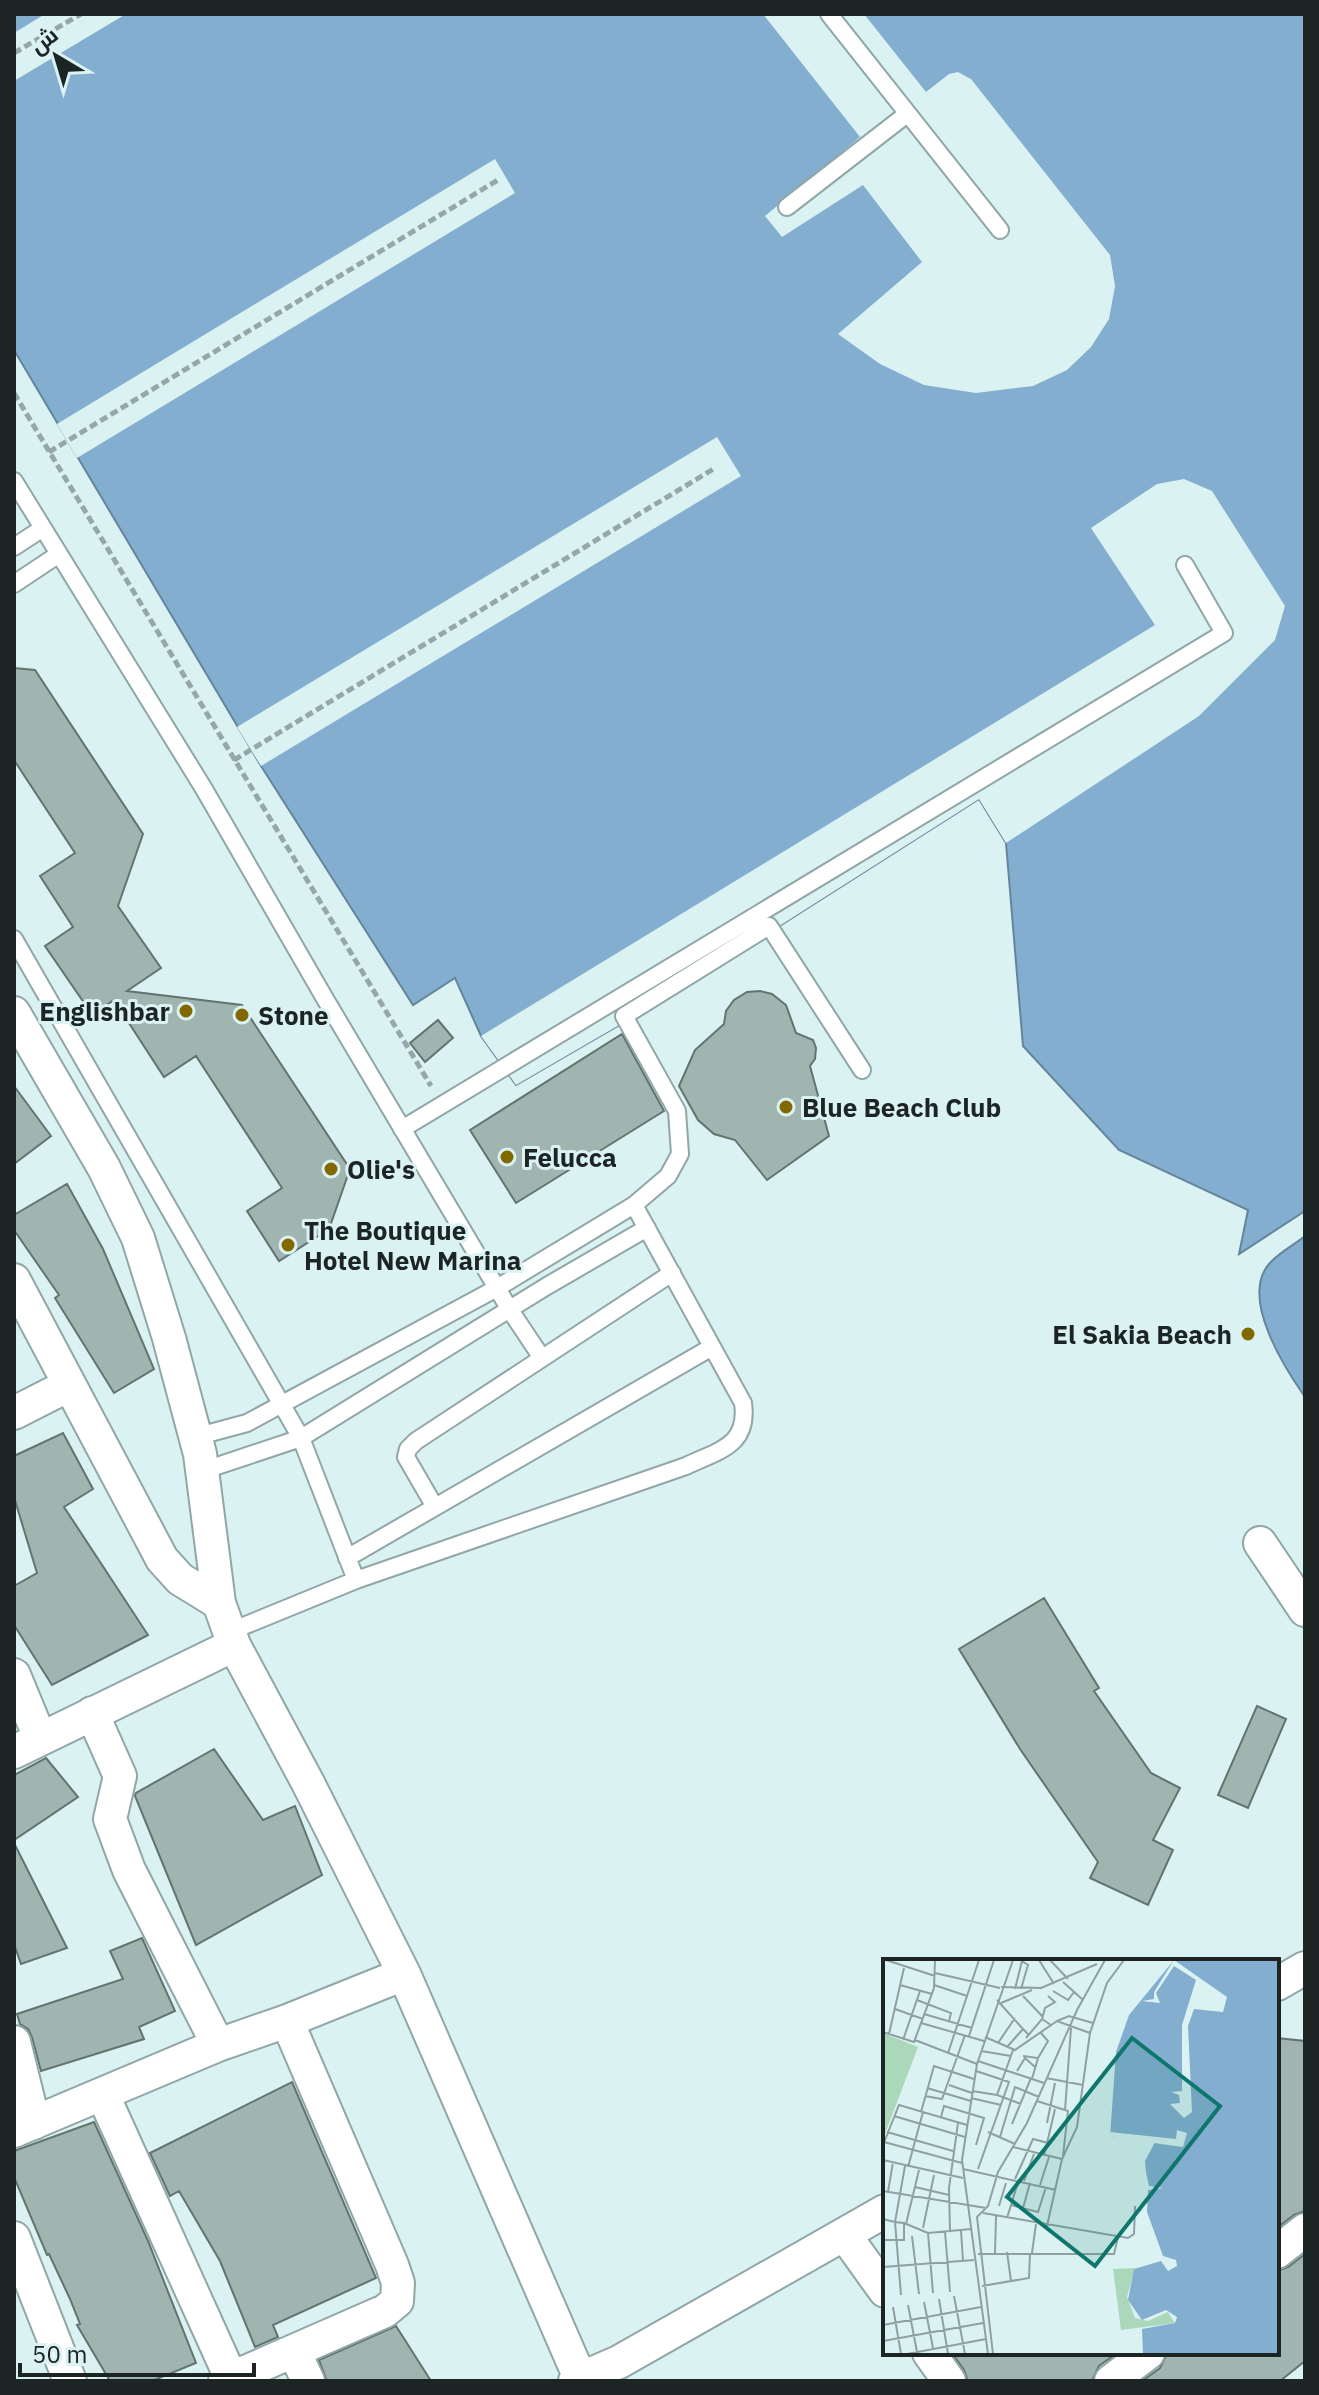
<svg xmlns="http://www.w3.org/2000/svg" width="1319" height="2395" viewBox="0 0 1319 2395" font-family="'IBM Plex Sans',Cairo,sans-serif">
  <style>
    .water { fill: #84aed0; stroke: #65859c; stroke-width: 2 }
    .pier { fill: #dbf2f3 }
    .building { fill: #a1b5b0; stroke: #617470; stroke-width: 2 }
    .lines { fill: none; stroke-linecap: round; stroke-linejoin: round }
    .service-casing { stroke: #90a6a7; stroke-width: 20 }
    .minor-casing { stroke: #90a6a7; stroke-width: 36 }
    .path { stroke: #96a7a8; stroke-width: 5; stroke-dasharray: 8 4; stroke-linecap: butt }
    .service { stroke: #fff; stroke-width: 16 }
    .minor { stroke: #fff; stroke-width: 32 }
    .poi-dot { fill: #816900; stroke: #dbf2f3; stroke-width: 3 }
    .labels { text-anchor: middle; dominant-baseline: central; stroke-width: 6; stroke-linejoin: round; paint-order: stroke }
    .poi-label { font-size: 26px; font-weight: bold; fill: #1c2424; stroke: #dbf2f3; text-anchor: start }
    .inset-road { fill: none; stroke: #8fa0a0; stroke-width: 2 }
    .view { fill: #0f766e; fill-opacity: 0.15; stroke: #0f766e; stroke-width: 4 }
    .inset-edge { fill: none; stroke: #1c2424; stroke-width: 4 }
  </style>
  <rect width="100%" height="100%" fill="#dbf2f3"/>
  <path class="water" d="M 14,14 L 1305,14 L 1305,1211 L 1239,1254 L 1248,1210 L 1119,1150 L 1023,1046 L 1006,843 L 979,799 L 671,995 L 516,1085 L 481,1036 L 455,978 L 413,1005 L 261,766 L 14,350 Z
    M 1305,1236 L 1305,1397 C 1284,1367 1240,1298 1269,1264 C 1278,1253 1294,1245 1305,1236 Z"/>
  <path class="pier" d="M 45,14 L 126,14 L 14,81 L 14,33 Z
    M 763,14 L 864,14 L 926,92 L 949,74 L 958,72 L 971,79 L 1110,255 L 1115,286 L 1109,319 L 1091,347 L 1067,370 L 1033,386 L 976,393 L 924,385 L 880,364 L 838,334 L 922,262 L 863,185 L 782,237 L 765,216 L 860,137 Z
    M 495,159 L 515,193 L 77,458 L 57,424 Z
    M 717,437 L 741,476 L 261,766 L 237,727 Z
    M 1184,479 L 1212,491 L 1285,606 L 1275,640 L 1199,716 L 1006,843 L 979,799 L 671,995 L 516,1085 L 481,1036 L 1155,625 L 1091,528 L 1157,484 Z"/>
  <path class="building" d="M 14,668 L 35,670 L 143,834 L 118,906 L 161,968 L 127,991 L 242,1005 L 350,1169 L 329,1229 L 279,1261 L 247,1211 L 282,1188 L 196,1056 L 164,1077 L 114,1000 L 99,1010 L 89,1010 L 45,946 L 73,927 L 40,876 L 75,853 L 14,760 Z
    M 760,991 L 772,994 L 786,1005 L 796,1033 L 813,1040 L 816,1048 L 815,1059 L 810,1066 L 829,1136 L 767,1180 L 735,1140 L 714,1134 L 698,1120 L 679,1086 L 695,1050 L 724,1024 L 726,1011 L 734,1000 L 747,992 Z
    M 438,1020 L 453,1038 L 425,1062 L 410,1043 Z
    M 622,1034 L 664,1111 L 516,1203 L 470,1130 Z
    M 14,1086 L 51,1136 L 14,1164 Z
    M 67,1184 L 103,1249 L 154,1369 L 114,1393 L 55,1298 L 59,1295 L 14,1230 L 14,1215 Z
    M 63,1433 L 93,1489 L 64,1507 L 148,1635 L 52,1685 L 14,1625 L 14,1586 L 37,1573 L 14,1497 L 14,1456 Z
    M 1044,1598 L 1099,1688 L 1094,1691 L 1151,1773 L 1180,1788 L 1153,1840 L 1173,1850 L 1148,1905 L 1090,1878 L 1098,1862 L 1020,1749 L 959,1649 Z
    M 1257,1706 L 1286,1719 L 1248,1808 L 1218,1795 Z
    M 214,1749 L 263,1820 L 295,1806 L 322,1875 L 196,1945 L 135,1796 L 136,1793 Z
    M 46,1758 L 78,1797 L 14,1840 L 14,1775 Z
    M 14,1843 L 67,1948 L 21,1964 L 14,1944 Z
    M 142,1938 L 175,2011 L 139,2027 L 144,2039 L 41,2071 L 32,2037 L 28,2029 L 20,2024 L 17,2014 L 123,1979 L 110,1951 Z
    M 1277,2038 L 1305,2041 L 1305,2211 L 1294,2215 L 1277,2228 Z
    M 292,2082 L 376,2278 L 273,2325 L 278,2337 L 255,2347 L 220,2261 L 179,2191 L 170,2196 L 150,2153 Z
    M 94,2122 L 148,2241 L 196,2363 L 152,2381 L 110,2381 L 77,2325 L 80,2324 L 70,2299 L 49,2254 L 47,2255 L 14,2177 L 14,2151 Z
    M 1305,2254 L 1305,2361 L 1280,2381 L 1142,2381 L 1160,2368 L 1167,2353 L 1277,2353 L 1277,2271 L 1288,2267 Z
    M 396,2326 L 431,2381 L 327,2381 L 319,2360 Z
    M 952,2353 L 1117,2353 L 1099,2366 L 1092,2381 L 968,2381 L 964,2370 Z"/>
  <g class="lines">
    <defs>
      <path id="service" d="M 829,14 L 1000,230
        M 787,207 L 907,114
        M 14,481 L 204,789 L 324,997 L 510,1310 L 542,1358
        M 14,547 L 43,528
        M 14,584 L 59,554
        M 14,939 L 301,1438 L 356,1580 L 229,1632
        M 402,1129 L 1224,633 L 1185,565
        M 195,1437 L 247,1423 L 497,1288 L 634,1205 L 668,1176 L 680,1154 L 677,1111 L 624,1016 L 769,926 L 862,1070
        M 202,1471 L 301,1438 L 547,1286 L 647,1228
        M 435,1507 L 406,1457 L 408,1449 L 416,1441 L 672,1273
        M 347,1558 L 712,1347
        M 356,1580 L 686,1466 C 719,1450 749,1446 743,1403 L 634,1205"/>
      <path id="minor" d="M 14,1013 L 104,1168 L 138,1238 L 169,1338 L 200,1454 L 219,1603 L 234,1645 L 308,1783 L 404,1974 L 580,2378
        M 14,1280 L 162,1559 L 180,1579 L 219,1603
        M 14,1413 L 69,1385
        M 1260,1543 L 1305,1610
        M 14,1675 L 40,1738
        M 92,1713 L 120,1776 L 110,1819 L 129,1870 L 218,2045
        M 14,1752 L 234,1645
        M 1277,1984 L 1305,1968
        M 14,2042 L 34,2123
        M 103,2095 L 231,2378
        M 14,2131 L 218,2045 L 287,2021 L 404,1974
        M 844,2234 L 885,2291
        M 14,2238 L 70,2381
        M 1277,2252 L 1305,2230
        M 294,2351 L 308,2381
        M 929,2353 L 949,2381
        M 225,2381 L 385,2311 L 397,2301 L 398,2283 L 392,2265 L 287,2021
        M 575,2381 L 619,2362 L 885,2211
        M 1111,2381 L 1148,2353"/>
    </defs>
    <use href="#service" class="service-casing"/>
    <use href="#minor" class="minor-casing"/>
    <path class="path" d="M 14,53 L 81,14
      M 14,393 L 431,1086
      M 49,452 L 498,180
      M 234,760 L 715,468"/>
    <use href="#service" class="service"/>
    <use href="#minor" class="minor"/>
  </g>
  <g class="poi-dot">
    <circle cx="186" cy="1011" r="8"/>
    <circle cx="242" cy="1015" r="8"/>
    <circle cx="786" cy="1107" r="8"/>
    <circle cx="507" cy="1157" r="8"/>
    <circle cx="331" cy="1169" r="8"/>
    <circle cx="288" cy="1245" r="8"/>
    <circle cx="1248" cy="1334" r="8"/>
  </g>
  <g class="labels">
    <g class="poi-label">
      <text x="170" y="1011" text-anchor="end">Englishbar</text>
      <text x="258" y="1015">Stone</text>
      <text x="802" y="1107">Blue Beach Club</text>
      <text x="523" y="1157">Felucca</text>
      <text x="347" y="1169">Olie's</text>
      <text x="304" y="1230">The Boutique<tspan x="304" dy="30">Hotel New Marina</tspan></text>
      <text x="1232" y="1334" text-anchor="end">El Sakia Beach</text>
    </g>
  </g>
  <g transform="translate(883 1959)">
    <rect width="396" height="396" fill="#dbf2f3"/>
    <path d="M 0,74 L 35,88 L 0,180 ZM 252,309 L 244,338 L 252,359 L 265,362 L 285,353 L 292,364 L 238,371 L 230,310 Z" fill="#abd7bb"/>
    <path d="M 291,1 L 396,1 L 396,395 L 260,395 L 259,370 L 292,364 L 294,358 L 283,351 L 259,361 L 245,341 L 251,310 L 278,302 L 285,312 L 294,307 L 293,301 L 280,297 L 264,253 L 265,231 L 280,229 L 266,227 L 263,213 L 262,202 L 272,183 L 227,178 L 233,93 L 246,56 Z" fill="#84aed0"/>
    <path d="M 291,1 L 344,38 L 340,53 L 311,50 L 305,67 L 309,153 L 301,159 L 287,145 L 297,144 L 296,136 L 288,133 L 299,132 L 299,66 L 313,21 L 291,7 L 273,34 L 277,44 L 259,42 L 271,40 L 271,33 ZM 294,171 L 304,174 L 300,188 L 227,178 L 227,173 L 293,180 Z" fill="#dbf2f3"/>
    <path class="inset-road" d="M 3,1 L 52,17M 137,1 L 145,6 L 138,30M 156,1 L 171,25M 167,1 L 185,20M 52,14 L 117,29M 180,23 L 199,40M 17,26 L 49,35M 51,26 L 84,37 L 96,1M 118,28 L 158,29 L 214,5M 132,30 L 139,2M 170,32 L 185,41 L 191,33M 140,37 L 160,58M 34,41 L 68,54 L 66,62M 114,41 L 140,70M 118,44 L 149,31M 12,50 L 40,60M 41,55 L 89,69M 159,60 L 162,49 L 172,43 L 165,37M 174,62 L 186,57 L 210,64M 38,64 L 101,82M 0,73 L 31,83 L 51,29 L 52,1M 6,75 L 21,9M 86,77 L 111,1M 102,78 L 132,91 L 174,62 L 207,74M 143,79 L 159,60 L 168,66M 20,81 L 37,32M 32,81 L 94,105M 115,84 L 132,59M 124,88 L 140,70 L 146,76M 130,91 L 114,136 L 138,145M 98,92 L 128,97M 65,94 L 84,37M 140,97 L 155,99 L 149,120M 155,99 L 165,82 L 158,74M 95,102 L 161,124M 93,112 L 126,123 L 95,210M 134,112 L 142,99 L 152,108M 163,119 L 200,126M 66,126 L 89,134M 44,129 L 88,142M 89,132 L 114,136M 42,137 L 59,140 L 82,76M 88,139 L 118,146M 154,142 L 185,152 L 180,197M 182,151 L 188,69M 38,153 L 51,107 L 91,120M 11,157 L 82,178M 58,158 L 61,147 L 101,159 L 93,186M 164,164 L 172,124M 129,165 L 148,119M 4,173 L 70,192M 105,173 L 132,185M 117,178 L 132,128 L 156,138M 1,183 L 79,204M 0,186 L 16,146 L 84,166M 130,188 L 179,200M 161,197 L 172,150M 0,201 L 80,219M 25,208 L 40,153M 80,210 L 173,231M 132,220 L 150,180 L 165,184M 141,222 L 151,195M 157,226 L 166,198M 32,228 L 66,236M 0,232 L 103,249M 5,233 L 10,203M 128,246 L 155,253 L 163,228M 116,247 L 123,224M 140,249 L 147,224M 100,254 L 245,279 L 251,275 L 252,247M 124,259 L 136,220M 0,260 L 12,263 L 18,336M 21,264 L 45,274 L 50,334M 23,265 L 36,211M 164,267 L 179,200 L 194,168 L 207,74 L 224,24 L 241,1M 40,269 L 51,216M 67,272 L 66,229 L 75,164M 78,272 L 80,302M 62,273 L 67,333M 45,274 L 88,270M 29,277 L 36,335M 0,281 L 21,281 L 21,264 L 12,263 L 22,207M 124,293 L 128,322M 112,294 L 113,257M 149,294 L 153,265M 95,295 L 231,295 L 235,278M 0,308 L 91,301M 99,327 L 146,319 L 147,294M 71,337 L 82,395M 56,340 L 65,395M 41,343 L 50,389M 25,346 L 34,393M 10,348 L 18,395M 0,366 L 98,348M 0,382 L 100,364M 24,395 L 103,380M 105,395 L 79,201 L 94,105 L 130,1M 110,395 L 94,258 L 105,247 L 115,213 L 144,164 L 194,51 L 222,1"/>
    <path class="view" d="M 249,79 L 337,147 L 212,307 L 124,238 Z"/>
    <rect width="396" height="396" class="inset-edge"/>
  </g>
  <rect width="1319" height="2395" fill="none" stroke="#1c2424" stroke-width="32"/>
  <g transform="translate(56 56) rotate(322)" stroke="#dbf2f3" stroke-width="6" paint-order="stroke">
  <path d="M0-6L14 30L0 20L-14 30Z" fill="#1c2424"/>
  <text y="-12" font-size="22" font-weight="bold" text-anchor="middle" fill="#1c2424">ش</text>
  </g>
  <path d="M20 2363v12h234v-12" fill="none" stroke="#1c2424" stroke-width="4"/>
  <text x="32" y="2363" font-size="24" fill="#1c2424" stroke="#dbf2f3" stroke-width="6" paint-order="stroke">50 m</text>
</svg>
